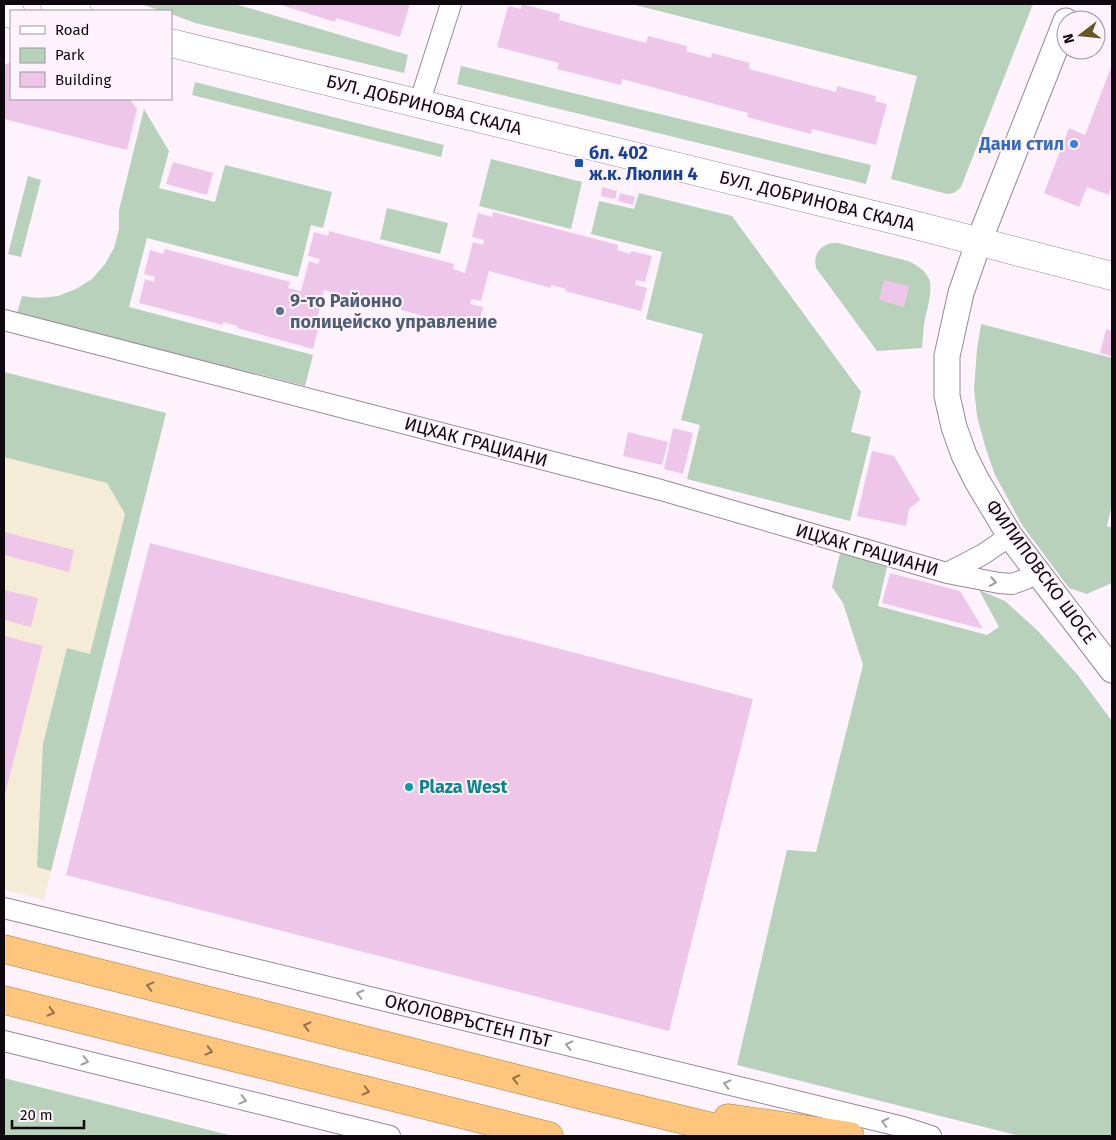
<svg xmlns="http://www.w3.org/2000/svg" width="1116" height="1140" viewBox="0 0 1116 1140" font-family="'Fira Sans',sans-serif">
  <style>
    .commercial { fill: #f5ecd7 }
    .green { fill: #b7d1bb }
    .building { fill: #eec6ea }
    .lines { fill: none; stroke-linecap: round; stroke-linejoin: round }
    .minor-casing { stroke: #998898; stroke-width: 22 }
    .tertiary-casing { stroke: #998898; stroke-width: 27 }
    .secondary-casing { stroke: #998898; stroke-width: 29 }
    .trunk-casing { stroke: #aa7b41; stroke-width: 29 }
    .minor { stroke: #fff; stroke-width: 20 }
    .tertiary { stroke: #fff; stroke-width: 25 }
    .secondary { stroke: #fff; stroke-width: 28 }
    .trunk { stroke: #fec67c; stroke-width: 28 }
    .oneway { stroke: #9f9d9f }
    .oneway2 { stroke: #92714b }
    .shop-dot { fill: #3f7fe0; stroke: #fef3fd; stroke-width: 2 }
    .transit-dot { fill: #1a4fb4; stroke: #fef3fd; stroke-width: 2 }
    .service-dot { fill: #5c6f8a; stroke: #fef3fd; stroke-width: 2 }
    .culture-dot { fill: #0f9aa8; stroke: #fef3fd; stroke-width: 2 }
    .labels { text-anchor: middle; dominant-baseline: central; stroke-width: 4; stroke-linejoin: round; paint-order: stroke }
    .street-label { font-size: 18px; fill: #0f090f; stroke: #fef3fd }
    .shop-label { font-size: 18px; font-weight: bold; fill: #366cbe; stroke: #fef3fd; text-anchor: end }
    .transit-label { font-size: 18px; font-weight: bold; fill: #164399; stroke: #fef3fd; text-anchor: start }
    .service-label { font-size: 18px; font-weight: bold; fill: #4e5e75; stroke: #fef3fd; text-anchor: start }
    .culture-label { font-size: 18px; font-weight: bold; fill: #0d838f; stroke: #fef3fd; text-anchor: start }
  </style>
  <rect width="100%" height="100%" fill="#fef3fd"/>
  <path class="commercial" d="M 4,372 L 166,413 L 44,900 L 4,890 Z"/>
  <path class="green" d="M 140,4 L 235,4 L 408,55 L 404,73 L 195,23 L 171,14 L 171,11 L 162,11 Z
    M 631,4 L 1033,4 L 961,187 C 956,192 953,194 947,194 L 891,179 L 917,76 Z
    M 461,66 L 871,165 L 866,184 L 457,84 Z
    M 195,82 L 444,145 L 441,157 L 192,95 Z
    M 144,109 L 169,151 L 159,188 L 215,202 L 225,165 L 332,192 L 323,228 L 311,225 L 298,277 L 147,238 L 129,307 L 313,355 L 305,386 L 17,313 L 22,296 L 39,298 L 58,296 L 76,289 L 92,279 L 105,264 L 114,248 L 119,229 L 119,210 Z
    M 491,159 L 582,182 L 571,229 L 479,206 Z
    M 28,176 L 41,180 L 21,257 L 8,254 Z
    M 639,193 L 732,216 L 861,392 L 851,432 L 871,437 L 850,521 L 687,479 L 700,425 L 681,420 L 703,334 L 646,319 L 662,252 L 591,234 L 599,201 L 634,209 Z
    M 387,208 L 448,223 L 440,254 L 380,239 Z
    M 832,243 L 838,243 L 908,261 C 917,265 927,271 930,282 C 932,296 926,312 924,325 C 923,333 923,341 922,348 L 877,351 L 816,268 C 813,255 819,246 832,243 Z
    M 981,324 L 1112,358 L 1112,505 L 1107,526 L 1112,528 L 1112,583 L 1087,594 L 1069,588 L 1022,525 L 995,475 L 985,446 L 977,416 L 974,389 L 977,349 Z
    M 4,372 L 166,413 L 51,871 L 37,867 L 43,744 L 67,648 L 90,654 L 125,514 L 107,483 L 4,457 Z
    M 840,553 L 887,567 L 878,606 L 987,635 L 999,627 L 979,590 L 1005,601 L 1037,630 L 1077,674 L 1112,721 L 1112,1136 L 1020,1136 L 737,1065 L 787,850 L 816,852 L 863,665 L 843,603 L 832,587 Z
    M 4,1078 L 233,1136 L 4,1136 Z"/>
  <path class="building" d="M 278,4 L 410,4 L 400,37 L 336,18 L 335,22 Z
    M 522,4 L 560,14 L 559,20 L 646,43 L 648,36 L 687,46 L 686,51 L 711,58 L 712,53 L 750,63 L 749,69 L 836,92 L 837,86 L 876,96 L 875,101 L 887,104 L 876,145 L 812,129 L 811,134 L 747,117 L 748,113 L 622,79 L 621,85 L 557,69 L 559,63 L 497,47 L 508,6 L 521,9 Z
    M 11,62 L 11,99 L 130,99 L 137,109 L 127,150 L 4,119 L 4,65 Z
    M 1112,65 L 1112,191 L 1110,190 L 1109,195 L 1087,187 L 1079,207 L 1044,193 L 1069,128 L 1085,135 Z
    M 173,162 L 213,173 L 207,195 L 166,184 Z
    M 602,187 L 617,191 L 615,199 L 601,196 Z
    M 620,193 L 635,197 L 633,205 L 618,201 Z
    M 493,212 L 618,245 L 617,250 L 630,254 L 631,251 L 652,256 L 645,282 L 636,280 L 635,285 L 647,288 L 641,311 L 565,291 L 566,289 L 551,285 L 551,288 L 489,271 L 481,301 L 472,299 L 470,304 L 483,307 L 477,330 L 401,310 L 401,308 L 387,304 L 386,307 L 324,290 L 317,319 L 308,317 L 307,322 L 319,325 L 313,349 L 237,328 L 238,326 L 230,324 L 223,322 L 223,325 L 139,303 L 145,279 L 154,282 L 155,277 L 144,274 L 150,250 L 163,254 L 165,249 L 290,282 L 288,288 L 301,291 L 309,261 L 318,264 L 320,259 L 308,256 L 314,232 L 328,236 L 329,231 L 454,264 L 453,269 L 465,273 L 473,242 L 483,245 L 484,240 L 472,237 L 478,213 L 492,217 Z
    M 884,280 L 909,286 L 904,307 L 879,300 Z
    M 1106,329 L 1112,331 L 1112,356 L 1100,353 Z
    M 673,428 L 693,433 L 683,474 L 664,469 Z
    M 628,432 L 668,442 L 662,465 L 623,456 Z
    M 872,451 L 894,456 L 920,500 L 909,509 L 906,526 L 857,516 Z
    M 4,532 L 74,550 L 69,572 L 4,555 Z
    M 150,543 L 753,699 L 669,1031 L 66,875 Z
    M 890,573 L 960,591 L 983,629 L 882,603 Z
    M 4,590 L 38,598 L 31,627 L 4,620 Z
    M 4,636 L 43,646 L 4,798 Z"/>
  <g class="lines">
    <defs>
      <path id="minor" d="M 419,104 L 451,4
        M 4,320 L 661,490 L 947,573 L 999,583 L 1012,584 L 1026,579 L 1037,571
        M 947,573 L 982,555 L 1010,536
        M 4,908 L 903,1127 L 931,1136
        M 4,1041 L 390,1136"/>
      <path id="tertiary" d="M 1066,21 L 979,241 L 961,293 L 947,356 L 947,396 L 954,427 L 964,455 L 977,481 L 1010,536 L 1112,670"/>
      <path id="secondary" d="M 55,4 L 77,11
        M 4,12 L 11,14
        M 171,43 L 907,223 L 1112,276"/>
      <path id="trunk" d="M 4,949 L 593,1098 L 750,1136
        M 4,1000 L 549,1136
        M 728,1118 L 850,1136"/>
    </defs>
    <use href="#minor" class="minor-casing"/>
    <use href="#tertiary" class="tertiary-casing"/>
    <use href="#secondary" class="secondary-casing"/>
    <use href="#trunk" class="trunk-casing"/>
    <use href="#minor" class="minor"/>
    <use href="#tertiary" class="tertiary"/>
    <use href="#secondary" class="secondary"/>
    <use href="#trunk" class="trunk"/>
  </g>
  <defs><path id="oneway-chevron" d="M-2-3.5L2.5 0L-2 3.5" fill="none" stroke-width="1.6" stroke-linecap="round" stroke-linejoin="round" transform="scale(1.25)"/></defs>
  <g class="oneway">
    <use href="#oneway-chevron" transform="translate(993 582) rotate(9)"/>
    <use href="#oneway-chevron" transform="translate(360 994) rotate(-166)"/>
    <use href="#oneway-chevron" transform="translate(569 1045) rotate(-166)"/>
    <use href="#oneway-chevron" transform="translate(85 1061) rotate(14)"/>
    <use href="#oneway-chevron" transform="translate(727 1084) rotate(-166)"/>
    <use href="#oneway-chevron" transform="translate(243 1100) rotate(14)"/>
    <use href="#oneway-chevron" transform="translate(885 1122) rotate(-166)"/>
  </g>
  <g class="oneway2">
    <use href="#oneway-chevron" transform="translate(150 986) rotate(-166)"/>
    <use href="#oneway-chevron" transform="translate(51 1012) rotate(14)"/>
    <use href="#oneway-chevron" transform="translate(307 1026) rotate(-166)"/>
    <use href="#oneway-chevron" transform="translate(209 1051) rotate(14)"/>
    <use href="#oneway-chevron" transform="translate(516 1079) rotate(-166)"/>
    <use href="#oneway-chevron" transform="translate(366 1091) rotate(14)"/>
  </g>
  <circle class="shop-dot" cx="1074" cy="144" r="5"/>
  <rect class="transit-dot" x="574" y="158" width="10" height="10" rx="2.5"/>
  <circle class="service-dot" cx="280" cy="311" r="5"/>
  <circle class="culture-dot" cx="409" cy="787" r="5"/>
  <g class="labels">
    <g class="street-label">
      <text transform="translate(424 105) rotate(14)">БУЛ. ДОБРИНОВА СКАЛА</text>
      <text transform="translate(817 201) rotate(14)">БУЛ. ДОБРИНОВА СКАЛА</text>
      <text transform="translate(476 442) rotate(15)">ИЦХАК ГРАЦИАНИ</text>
      <text transform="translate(867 550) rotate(16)">ИЦХАК ГРАЦИАНИ</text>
      <text transform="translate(1041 572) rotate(54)">ФИЛИПОВСКО ШОСЕ</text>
      <text transform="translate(468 1021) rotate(14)">ОКОЛОВРЪСТЕН ПЪТ</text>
    </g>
    <g class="shop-label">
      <text x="1064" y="144">Дани стил</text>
    </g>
    <g class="transit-label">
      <text x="589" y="153">бл. 402<tspan x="589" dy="21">ж.к. Люлин 4</tspan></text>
    </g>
    <g class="service-label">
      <text x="290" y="301">9-то Районно<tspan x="290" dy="21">полицейско управление</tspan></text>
    </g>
    <g class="culture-label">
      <text x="419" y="787">Plaza West</text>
    </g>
  </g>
  <rect width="1116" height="1140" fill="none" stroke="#0f090f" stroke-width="10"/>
  <rect x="10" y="10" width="162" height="90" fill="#fef3fd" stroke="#9e959e"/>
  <rect x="20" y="26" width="25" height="8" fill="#ffffff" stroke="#9e959e"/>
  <text x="55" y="35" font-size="15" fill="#0f090f">Road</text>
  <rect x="20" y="48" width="25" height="15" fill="#b7d1bb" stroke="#9e959e"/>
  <text x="55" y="60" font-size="15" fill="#0f090f">Park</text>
  <rect x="20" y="72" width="25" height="15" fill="#eec6ea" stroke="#9e959e"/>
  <text x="55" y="85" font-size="15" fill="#0f090f">Building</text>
  <g transform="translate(1081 35) rotate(254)"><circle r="24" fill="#fef3fd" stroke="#9e959e"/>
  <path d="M0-4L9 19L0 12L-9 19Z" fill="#695423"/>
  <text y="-8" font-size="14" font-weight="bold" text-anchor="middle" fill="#0f090f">N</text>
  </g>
  <path d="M12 1120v8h72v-8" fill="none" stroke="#0f090f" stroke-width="2.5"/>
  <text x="20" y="1120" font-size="15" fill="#0f090f" stroke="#fef3fd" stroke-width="4" paint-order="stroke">20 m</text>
</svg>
